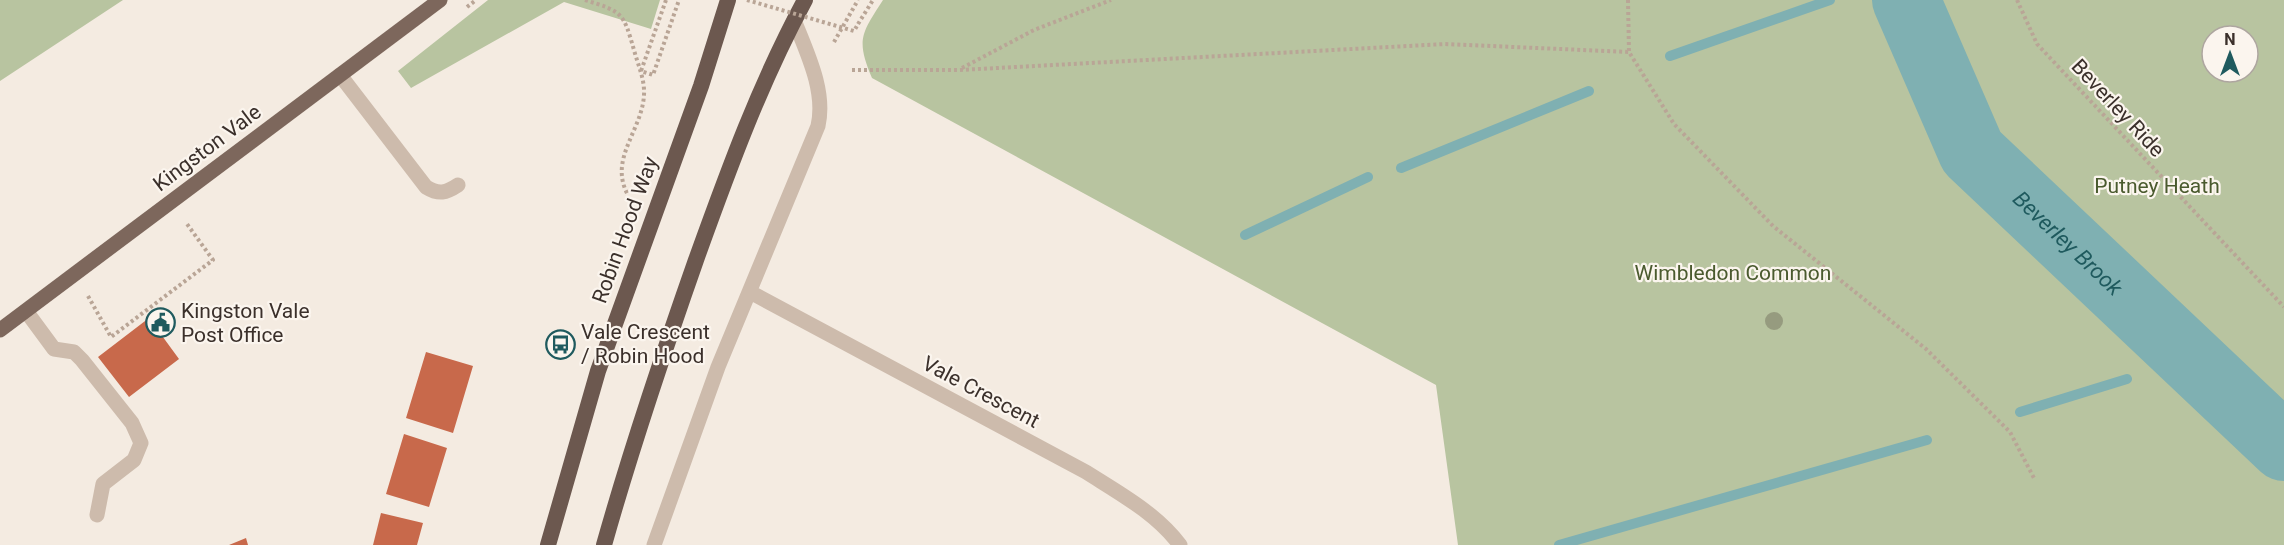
<svg xmlns="http://www.w3.org/2000/svg" width="2284" height="545" viewBox="0 0 2284 545" font-family="Roboto,sans-serif">
  <style>
    .green { fill: #b8c4a0; fill-rule: evenodd }
    .lines { fill: none; stroke-linecap: round; stroke-linejoin: round }
    .stream { stroke: #7fb0b2; stroke-width: 10 }
    .river { stroke: #7fb0b2; stroke-width: 68 }
    .building { fill: #c8694b }
    .path { stroke: #b9a596; stroke-width: 4; stroke-dasharray: 3 3; stroke-linecap: butt }
    .service { stroke: #cdbbac; stroke-width: 15 }
    .minor { stroke: #cdbbac; stroke-width: 15 }
    .primary { stroke: #7d675c; stroke-width: 15 }
    .trunk { stroke: #6c584f; stroke-width: 16 }
    .path-bridge { stroke: #b9a596; stroke-width: 4; stroke-dasharray: 3 3; stroke-linecap: butt }
    .tree { fill: #969b7f }
    .labels { text-anchor: middle; dominant-baseline: central; stroke-width: 4.5; stroke-linejoin: round; paint-order: stroke }
    .street-label { font-size: 21px; fill: #3b302b; stroke: #fbf5ee }
    .park-label { font-size: 21px; fill: #4a5a2e; stroke: #fbf5ee }
    .poi-label { font-size: 21px; fill: #3b302b; stroke: #fbf5ee; text-anchor: start }
    .water-label { font-size: 22px; font-style: italic; fill: #1f5a5e; stroke: #fbf5ee }
  </style>
  <rect width="100%" height="100%" fill="#f4ebe1"/>
  <path class="green" d="M 0,0 L 123,0 L 0,81 Z
    M 488,0 L 660,0 L 651,29 L 564,2 L 411,88 L 398,71 Z
    M 883,0 L 2284,0 L 2284,545 L 1458,545 L 1436,385 L 872,78 C 856,40 861,34 883,0 ZM 2212,36 L 2248,36 L 2248,72 L 2212,72 Z"/>
  <g class="lines">
    <path class="stream" d="M 1670,56 L 1830,0
      M 1401,168 L 1589,91
      M 1245,235 L 1368,177
      M 2020,412 L 2127,379
      M 1559,545 L 1927,440"/>
    <path class="river" id="s1" d="M 1906,0 L 1972,152 L 2284,447"/>
  </g>
  <path class="building" d="M 149,318 L 179,359 L 129,397 L 98,357 Z
    M 426,352 L 473,366 L 453,433 L 406,418 Z
    M 404,434 L 447,448 L 429,507 L 386,494 Z
    M 381,513 L 423,523 L 417,545 L 373,545 Z
    M 246,538 L 248,545 L 229,545 Z"/>
  <g class="lines">
    <path class="path" d="M 585,0 C 623,12 623,12 634,50 C 638,65 645,80 644,95 C 642,131 608,159 628,195
      M 666,0 L 641,71 L 653,75 L 679,0
      M 1628,0 L 1629,52 L 1674,124 L 1773,226 L 1926,349 L 2010,432 L 2035,480
      M 2017,0 L 2037,44 L 2284,307
      M 467,7 L 476,0
      M 858,24 L 873,0
      M 834,42 L 858,0
      M 962,68 L 1034,30 L 1111,0
      M 852,70 L 960,70 L 1445,44 L 1629,52
      M 88,296 L 111,337 L 213,260 L 187,224"/>
    <path class="service" d="M 340,75 L 426,187 C 439,195 446,193 458,185
      M 26,311 L 54,349 L 74,352 L 82,360 L 132,423 L 141,443 L 134,460 L 103,484 L 97,515"/>
    <path class="minor" d="M 750,292 L 1086,472 C 1119,493 1156,513 1180,545
      M 654,545 L 718,367 L 818,126 C 826,91 807,53 794,20"/>
    <path class="primary" d="M 0,330 L 440,0"/>
    <path class="trunk" d="M 548,545 L 598,371 L 701,86 L 728,0
      M 604,545 C 631,449 663,354 696,260 C 728,171 760,83 805,0"/>
    <path class="path-bridge" d="M 747,0 L 854,31 L 858,24"/>
  </g>
  <circle class="tree" cx="1774" cy="321" r="9"/>
  <defs>
    <symbol id="civic-ring" viewBox="-11 -11 22 22"><circle r="9.5" fill="#fbf5ee" stroke="#1f5a5e" stroke-width="1.5"/><path d="M-.6-6.5H3V-4.5H.6V-3L4-1V1h2V6H-6V1h2V-1L-.6-3ZM-1.2 2.5V6h2.4V2.5Z" fill="#1f5a5e"/></symbol>
    <symbol id="bus-ring" viewBox="-11 -11 22 22"><circle r="9.5" fill="#fbf5ee" stroke="#1f5a5e" stroke-width="1.5"/><path d="M-5-6H5V4H4V6H2V4H-2V6H-4V4H-5ZM-3.5-4V0h7V-4ZM-3.5 1.2v1.5H-2V1.2ZM2 1.2v1.5H3.5V1.2Z" fill="#1f5a5e"/></symbol>
  </defs>
  <g fill-rule="evenodd">
    <use href="#civic-ring" x="144" y="306" width="33" height="33"/>
    <use href="#bus-ring" x="544" y="328" width="33" height="33"/>
  </g>
  <g class="labels">
    <g class="street-label">
      <text transform="translate(2118 108) rotate(47)">Beverley Ride</text>
      <text transform="translate(207 148) rotate(-37)">Kingston Vale</text>
      <text transform="translate(625 230) rotate(-70)">Robin Hood Way</text>
      <text transform="translate(981 392) rotate(28)">Vale Crescent</text>
    </g>
    <g class="park-label">
      <text x="2157" y="186">Putney Heath</text>
      <text x="1733" y="273">Wimbledon Common</text>
    </g>
    <g class="poi-label">
      <text x="181" y="311">Kingston Vale<tspan x="181" dy="24">Post Office</tspan></text>
      <text x="581" y="332">Vale Crescent<tspan x="581" dy="24">/ Robin Hood</tspan></text>
    </g>
    <g class="water-label">
      <text stroke="none"><textPath href="#s1" startOffset="298">Beverley Brook</textPath></text>
    </g>
  </g>
  <g transform="translate(2230 54)"><circle r="28" fill="#fbf5ee" stroke="#aea6a0" stroke-width="1.5"/>
  <path d="M0-4.5L10 22L0 15L-10 22Z" fill="#1f5a5e"/>
  <text y="-9" font-size="16" font-weight="bold" text-anchor="middle" fill="#3b302b">N</text>
  </g>
</svg>
